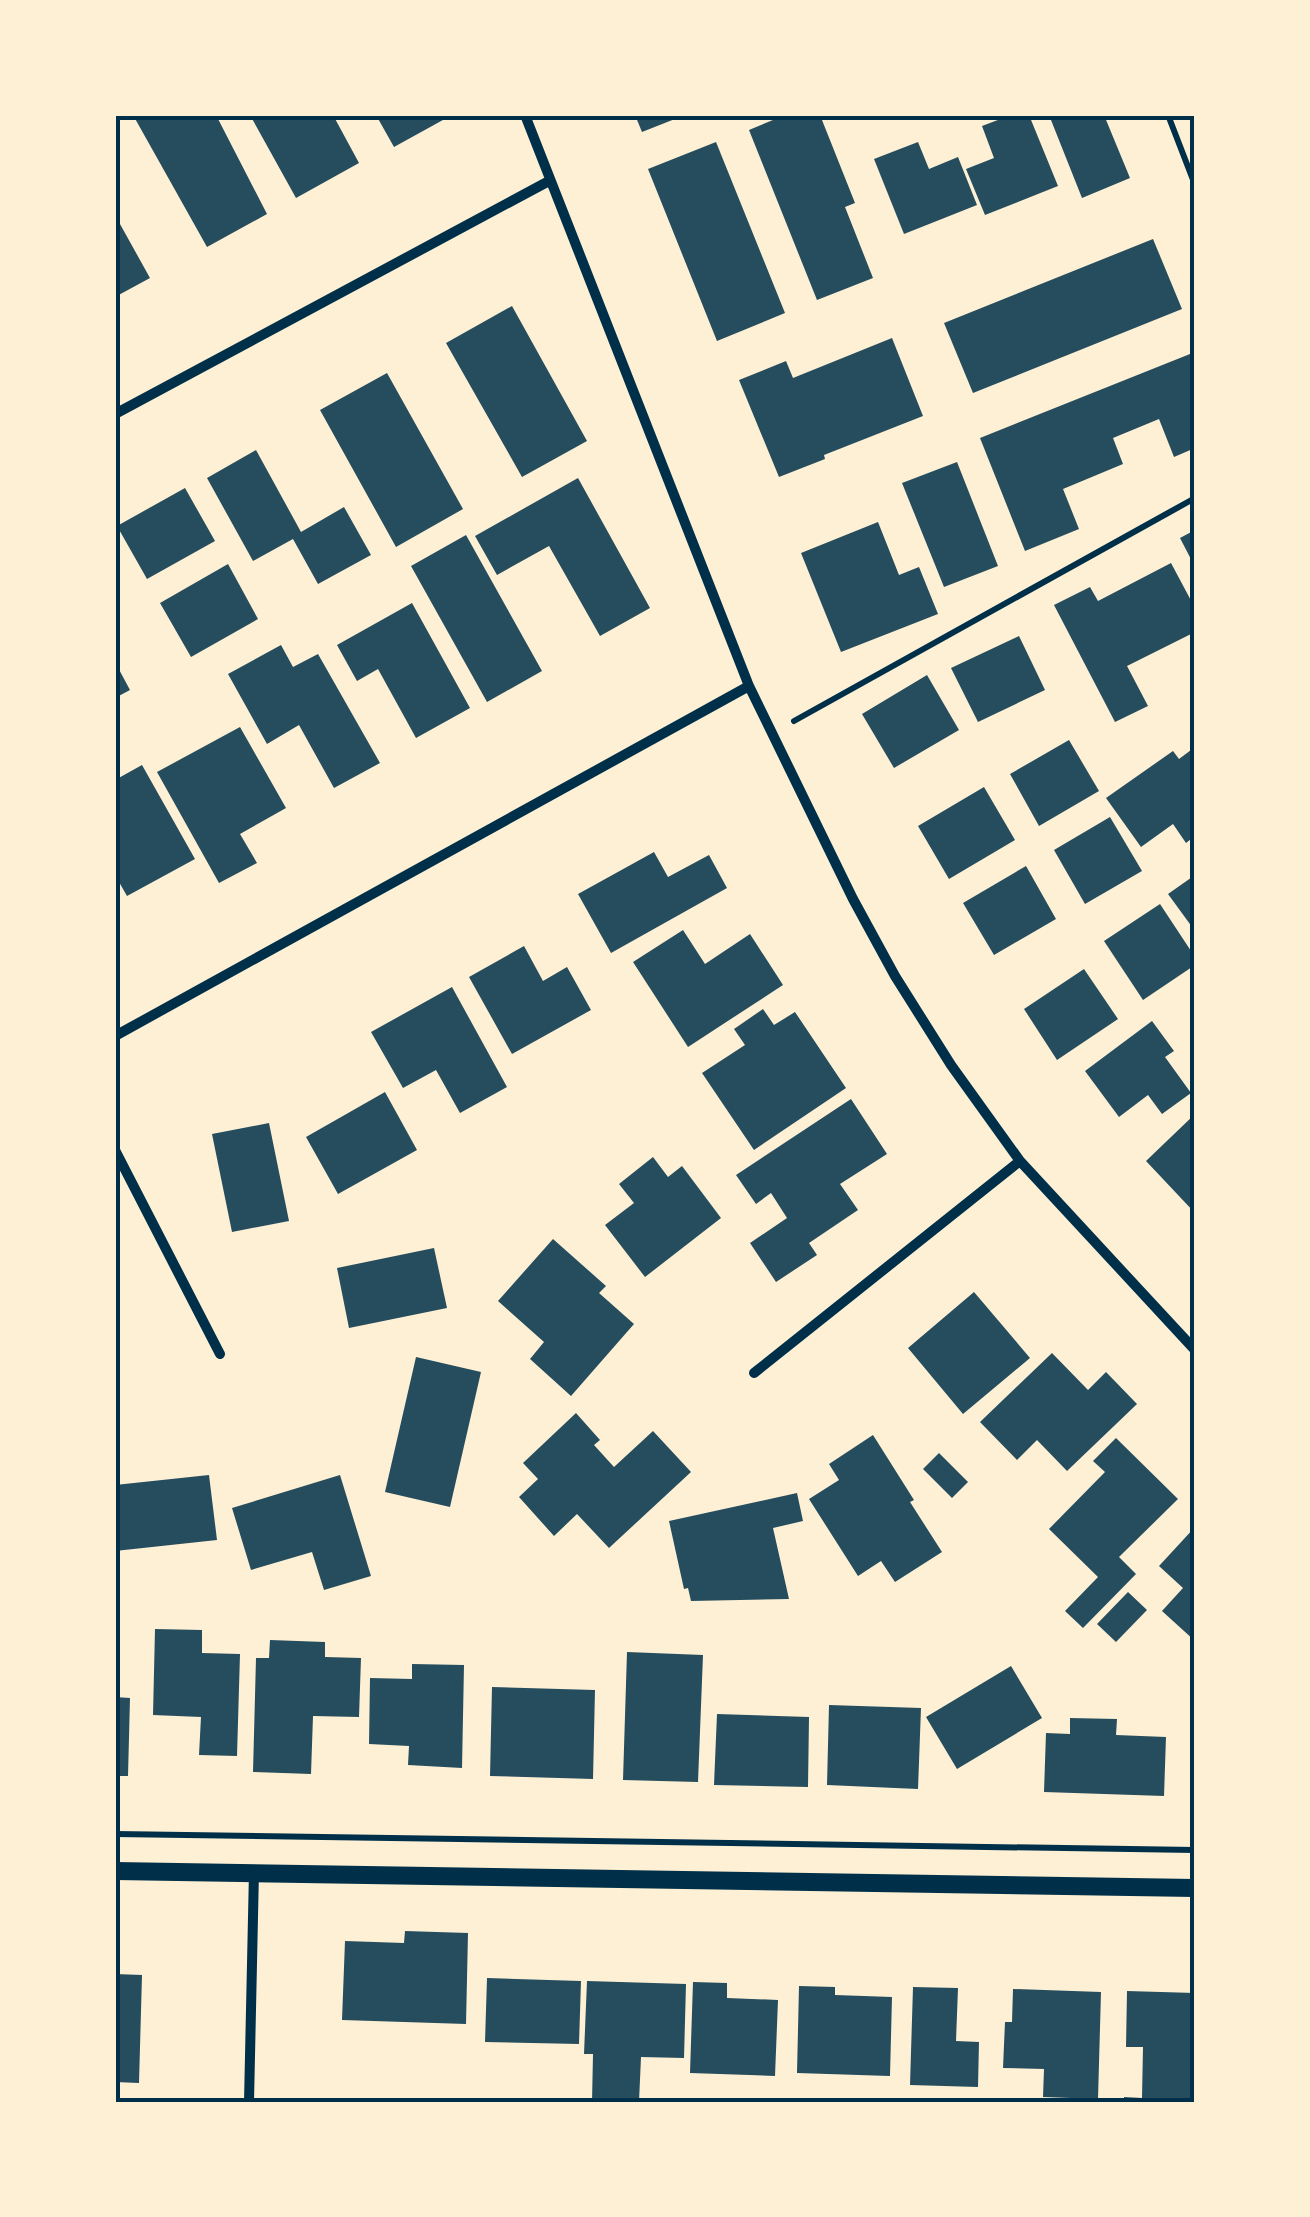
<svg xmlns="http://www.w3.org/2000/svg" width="1310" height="2217" viewBox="0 0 1310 2217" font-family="'Noto Sans',sans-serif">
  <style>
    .building { fill: #264d5e }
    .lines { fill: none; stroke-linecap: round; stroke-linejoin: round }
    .path { stroke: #003049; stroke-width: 6 }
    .minor { stroke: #003049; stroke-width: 10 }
    .tertiary { stroke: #003049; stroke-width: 18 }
    .neatline { fill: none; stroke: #003049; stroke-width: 4 }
  </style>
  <rect width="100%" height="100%" fill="#fdf0d5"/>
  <path class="building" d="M 133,115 L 216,115 L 267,214 L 207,247 Z
    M 250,115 L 333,115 L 359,163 L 296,198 Z
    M 376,115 L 452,115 L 394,147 Z
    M 635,115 L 685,115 L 642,132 Z
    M 785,115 L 820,115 L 855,203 L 845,207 L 873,278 L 817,300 L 749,130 Z
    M 1011,115 L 1029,115 L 1058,186 L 985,215 L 966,169 L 994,158 L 982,126 Z
    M 1049,115 L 1104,115 L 1130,178 L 1082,198 Z
    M 716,142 L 785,313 L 717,341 L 648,169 Z
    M 918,142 L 929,169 L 958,157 L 977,205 L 904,234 L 874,159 Z
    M 115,215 L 150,278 L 115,297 Z
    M 1153,239 L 1182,309 L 973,393 L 944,323 Z
    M 512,306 L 587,441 L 522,477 L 446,343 Z
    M 892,338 L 923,416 L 824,455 L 825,459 L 779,477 L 739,380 L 786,361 L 793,378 Z
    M 1195,352 L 1195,448 L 1174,457 L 1159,419 L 1113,438 L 1123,464 L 1063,489 L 1079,529 L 1025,551 L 980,438 Z
    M 387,373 L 463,509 L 396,547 L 320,410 Z
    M 256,450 L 301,532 L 344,507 L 371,555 L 318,584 L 293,539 L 253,561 L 207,478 Z
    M 957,462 L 998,566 L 944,587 L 902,483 Z
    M 578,478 L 650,608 L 600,636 L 549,546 L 497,575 L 475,536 Z
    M 185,488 L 215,541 L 147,579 L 117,526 Z
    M 878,522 L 899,575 L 919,567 L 938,614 L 841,652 L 801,553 Z
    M 1195,530 L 1195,567 L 1180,538 Z
    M 466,535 L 542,671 L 487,702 L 411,566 Z
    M 1171,563 L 1195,608 L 1195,632 L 1127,666 L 1148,706 L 1115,722 L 1054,605 L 1090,587 L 1098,601 Z
    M 228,564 L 258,619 L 191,657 L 160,603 Z
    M 412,603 L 470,708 L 416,738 L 378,669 L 357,681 L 337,645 Z
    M 1019,636 L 1045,690 L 978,722 L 951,668 Z
    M 281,645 L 293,667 L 318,654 L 380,763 L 334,788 L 299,725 L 267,744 L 228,674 Z
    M 115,662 L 130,690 L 115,698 Z
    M 927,675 L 959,730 L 894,768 L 862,714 Z
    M 240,727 L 286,808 L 240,834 L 257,863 L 219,883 L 157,772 Z
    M 1069,740 L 1099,791 L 1039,826 L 1010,774 Z
    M 1195,747 L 1195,836 L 1186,843 L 1173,824 L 1141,847 L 1106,798 L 1173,751 L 1179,759 Z
    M 142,765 L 195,859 L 127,896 L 115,875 L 115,829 L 120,826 L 115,816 L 115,780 Z
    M 984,787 L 1015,840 L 949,879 L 918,826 Z
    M 1110,817 L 1142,871 L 1085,904 L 1054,850 Z
    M 654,852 L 668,877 L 709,855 L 727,888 L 611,953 L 578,894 Z
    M 1026,866 L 1056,919 L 994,955 L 963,903 Z
    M 1195,875 L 1195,931 L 1168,894 Z
    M 1160,904 L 1195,957 L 1195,965 L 1143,1000 L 1104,941 Z
    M 683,930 L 705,964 L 750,934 L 783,985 L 688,1047 L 633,962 Z
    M 524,946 L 543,981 L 567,967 L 591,1010 L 512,1054 L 469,977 Z
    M 1084,969 L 1118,1019 L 1057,1060 L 1024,1009 Z
    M 452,987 L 507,1087 L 460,1113 L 436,1070 L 403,1088 L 371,1032 Z
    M 763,1009 L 774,1025 L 795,1012 L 846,1088 L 754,1150 L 702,1073 L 745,1045 L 734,1029 Z
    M 1152,1021 L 1174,1051 L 1165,1057 L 1191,1093 L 1162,1114 L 1148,1095 L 1119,1117 L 1085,1071 Z
    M 385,1092 L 417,1150 L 338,1194 L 306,1137 Z
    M 851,1099 L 887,1154 L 840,1184 L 858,1210 L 809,1243 L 817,1255 L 776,1282 L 750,1243 L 787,1218 L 771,1193 L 756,1204 L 736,1175 Z
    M 1195,1114 L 1195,1213 L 1146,1161 Z
    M 269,1123 L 289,1221 L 232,1232 L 212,1134 Z
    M 653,1157 L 668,1177 L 682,1166 L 721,1218 L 645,1277 L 605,1225 L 634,1203 L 619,1184 Z
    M 553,1239 L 606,1286 L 599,1293 L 634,1324 L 571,1396 L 530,1359 L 544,1342 L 498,1301 Z
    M 434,1248 L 447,1308 L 349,1328 L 337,1268 Z
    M 974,1292 L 1030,1358 L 963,1414 L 908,1348 Z
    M 1052,1353 L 1088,1390 L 1106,1372 L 1137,1404 L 1067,1471 L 1037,1440 L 1017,1460 L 980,1422 Z
    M 416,1357 L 481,1372 L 450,1507 L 385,1492 Z
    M 576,1413 L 600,1440 L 594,1445 L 614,1467 L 653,1431 L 691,1472 L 609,1548 L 577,1514 L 554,1536 L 519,1497 L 538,1479 L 523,1463 Z
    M 873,1435 L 914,1500 L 910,1502 L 942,1552 L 895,1582 L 881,1561 L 858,1576 L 809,1499 L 839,1480 L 829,1464 Z
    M 1116,1438 L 1178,1499 L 1119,1557 L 1136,1574 L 1083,1628 L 1065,1611 L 1098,1577 L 1049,1529 L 1105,1472 L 1093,1461 Z
    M 939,1453 L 968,1482 L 952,1498 L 923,1469 Z
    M 209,1475 L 217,1540 L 115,1551 L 115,1485 Z
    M 340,1475 L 371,1576 L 324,1590 L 312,1552 L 251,1570 L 232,1508 Z
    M 797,1493 L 803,1521 L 773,1528 L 789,1599 L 691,1601 L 688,1588 L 684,1589 L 669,1521 Z
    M 1195,1527 L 1195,1641 L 1162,1611 L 1183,1588 L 1159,1566 Z
    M 1128,1592 L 1147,1610 L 1116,1642 L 1097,1624 Z
    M 155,1629 L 202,1630 L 202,1653 L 240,1654 L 237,1756 L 199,1755 L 201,1717 L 153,1715 Z
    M 270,1640 L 325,1642 L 325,1657 L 361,1658 L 359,1717 L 313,1716 L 311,1774 L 253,1772 L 256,1658 L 269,1658 Z
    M 627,1652 L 703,1655 L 698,1782 L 623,1780 Z
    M 412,1664 L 464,1665 L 462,1768 L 408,1765 L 409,1746 L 369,1744 L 370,1678 L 412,1679 Z
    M 1011,1666 L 1042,1718 L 957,1769 L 926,1717 Z
    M 492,1687 L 595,1690 L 593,1779 L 490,1776 Z
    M 115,1697 L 130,1698 L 128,1776 L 115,1776 Z
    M 829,1705 L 921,1708 L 918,1789 L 827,1785 Z
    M 717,1714 L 809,1717 L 808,1787 L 714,1785 Z
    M 1070,1718 L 1117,1719 L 1116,1735 L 1166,1737 L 1164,1796 L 1044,1792 L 1046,1733 L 1070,1734 Z
    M 405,1931 L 468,1933 L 466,2024 L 342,2020 L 345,1941 L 404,1943 Z
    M 115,1974 L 142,1975 L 139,2083 L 115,2082 Z
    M 487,1978 L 581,1981 L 579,2044 L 485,2042 Z
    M 587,1981 L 686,1984 L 684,2058 L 641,2057 L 639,2102 L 592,2102 L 593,2054 L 584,2054 Z
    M 693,1982 L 727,1983 L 727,1998 L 778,2000 L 775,2076 L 690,2073 Z
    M 799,1986 L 835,1987 L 835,1995 L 892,1997 L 890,2076 L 797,2073 Z
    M 913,1987 L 958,1988 L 956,2041 L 979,2042 L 978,2087 L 910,2085 Z
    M 1013,1989 L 1101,1992 L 1098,2099 L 1043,2097 L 1044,2069 L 1003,2068 L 1005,2022 L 1012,2022 Z
    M 1127,1991 L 1195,1993 L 1195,2102 L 1124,2102 L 1124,2097 L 1142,2098 L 1143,2047 L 1126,2047 Z"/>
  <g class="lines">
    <path class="path" d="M 1168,115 L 1195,185
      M 794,721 L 1195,498
      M 115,1834 L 1195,1850"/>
    <path class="minor" d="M 525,115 L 749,686 L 853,899 L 895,976 L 951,1065 L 1020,1161 L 1195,1350
      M 115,414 L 549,181
      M 115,1036 L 749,686
      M 115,1150 L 220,1354
      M 754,1373 L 1020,1161
      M 249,2102 L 254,1871"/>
    <path class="tertiary" d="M 115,1871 L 1195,1888"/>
  </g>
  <rect width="1310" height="2217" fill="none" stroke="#fdf0d5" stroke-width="235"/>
  <rect x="118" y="118" width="1074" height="1982" class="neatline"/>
</svg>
